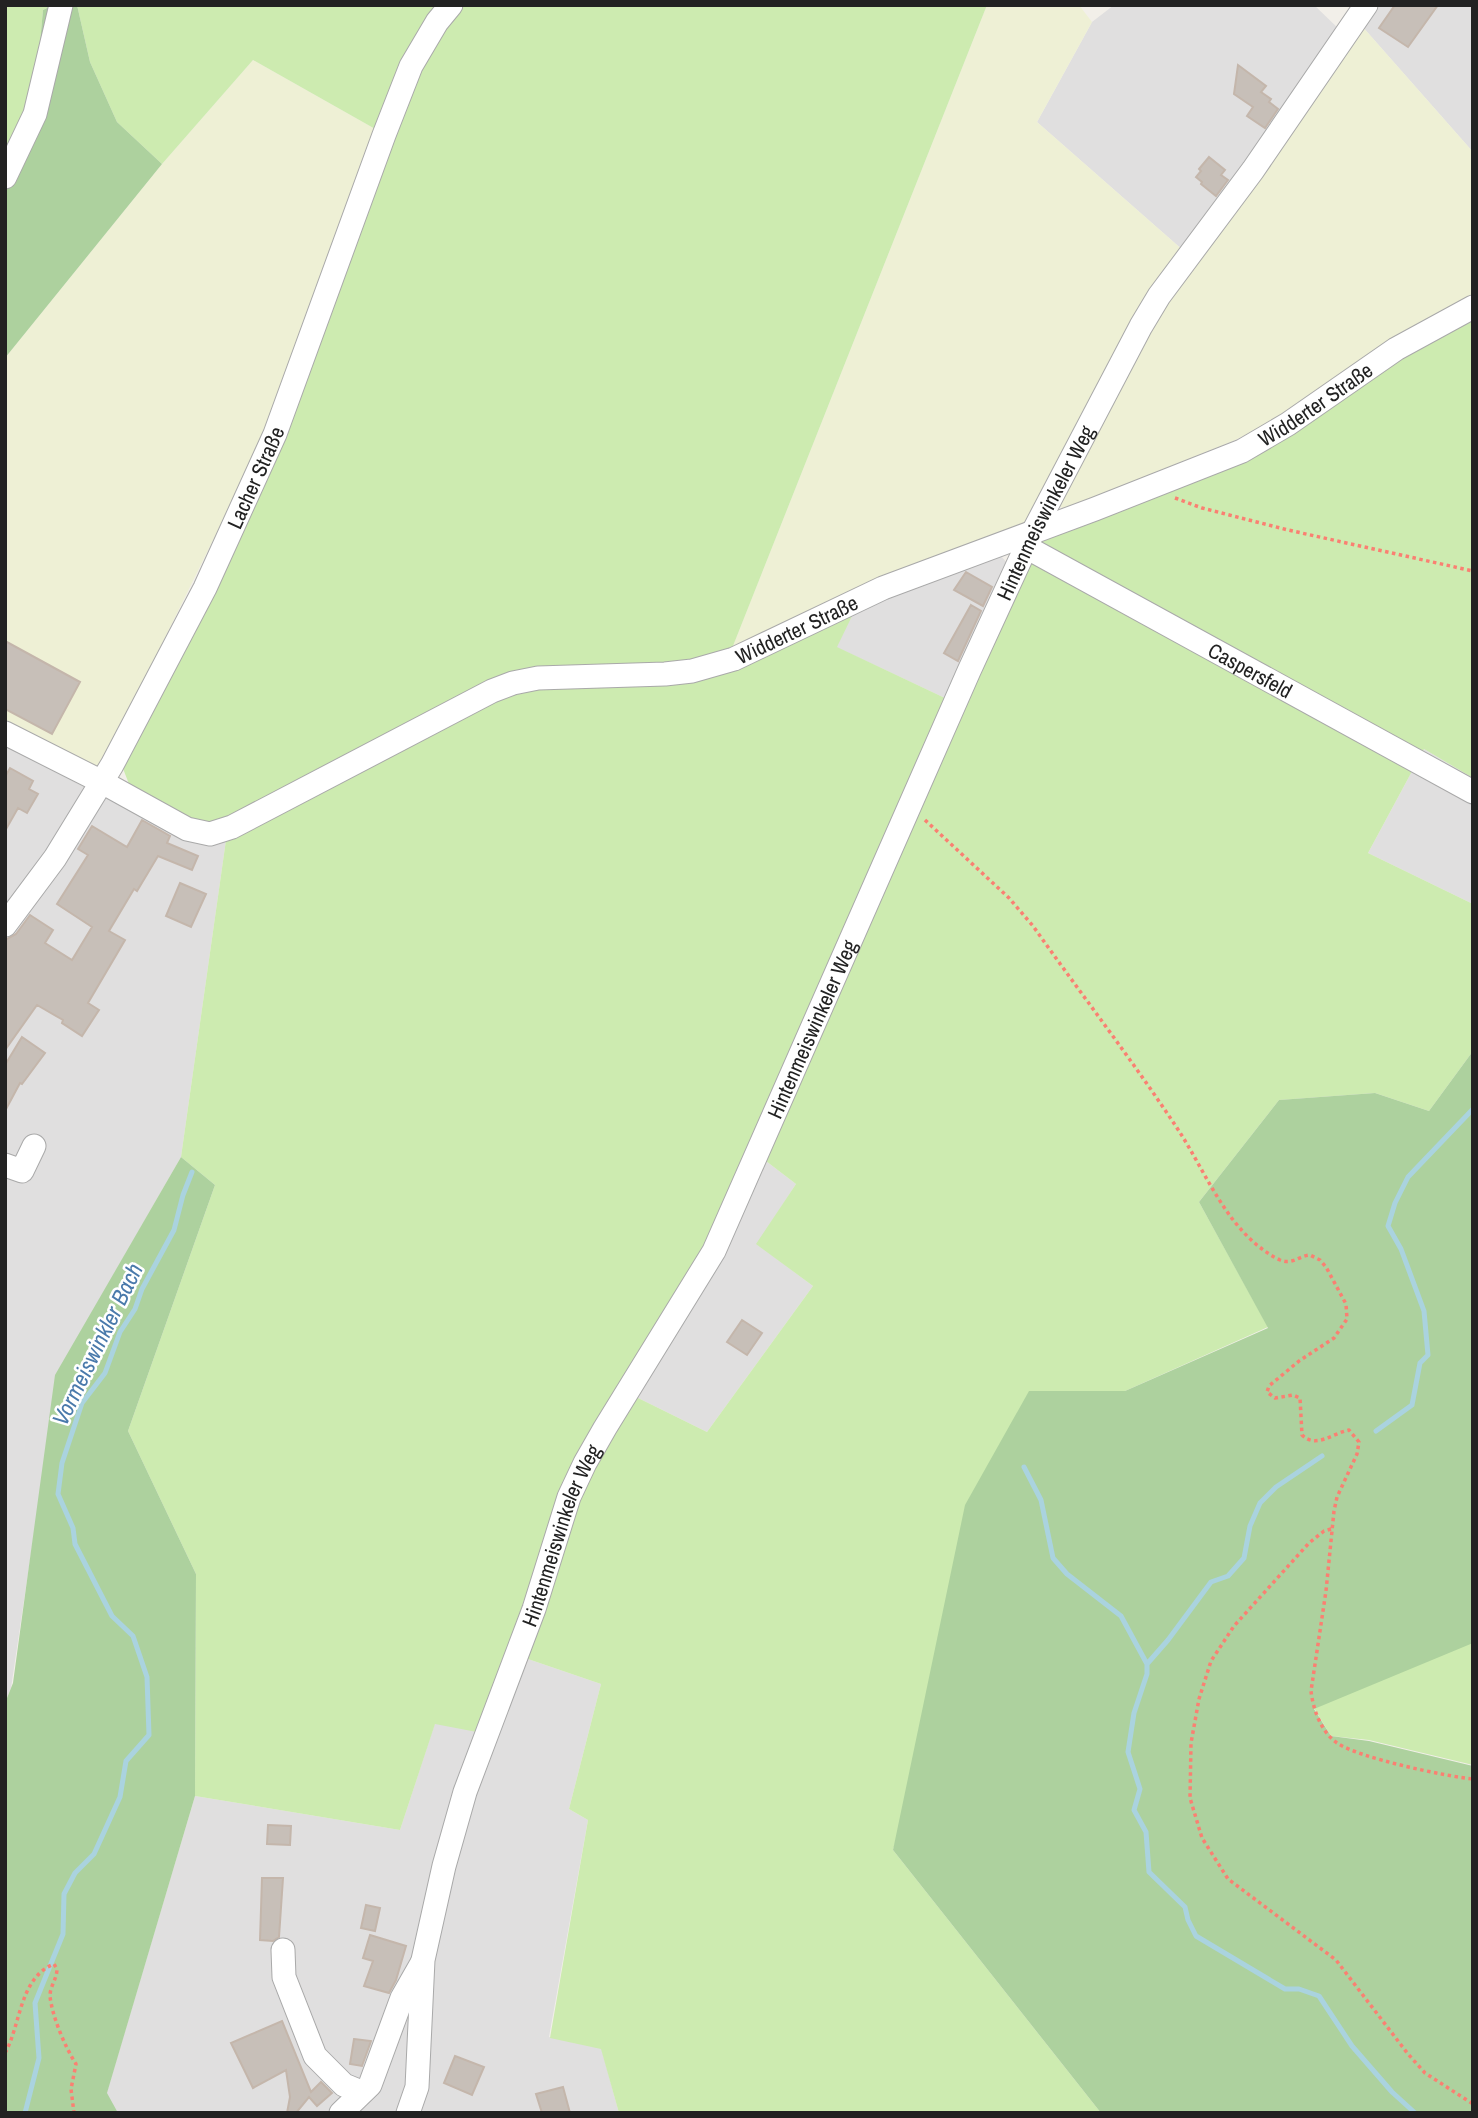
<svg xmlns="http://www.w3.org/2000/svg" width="1478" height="2118" viewBox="0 0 1478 2118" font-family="'Archivo Narrow',sans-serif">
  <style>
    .residential { fill: #e0dfdf }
    .farmland { fill: #eef0d5 }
    .grass { fill: #cdebb0 }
    .forest { fill: #add19e }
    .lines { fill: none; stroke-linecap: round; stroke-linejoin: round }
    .stream { stroke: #aad3df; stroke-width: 5 }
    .building { fill: #c7bfb8; stroke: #c4b6ab; stroke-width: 2 }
    .minor-casing { stroke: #a9a9a9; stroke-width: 25 }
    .path { stroke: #fa8072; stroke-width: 3.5; stroke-dasharray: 3.5 3.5; stroke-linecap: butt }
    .minor { stroke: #fff; stroke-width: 23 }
    .labels { text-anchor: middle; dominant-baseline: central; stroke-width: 5; stroke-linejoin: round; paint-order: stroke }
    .street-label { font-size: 21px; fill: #222; stroke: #fff }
    .water-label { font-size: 23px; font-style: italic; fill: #4a7aab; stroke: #fff }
  </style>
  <rect width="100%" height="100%" fill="#f2efe9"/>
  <path class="residential" d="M 1114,5 L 1314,5 L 1340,30 L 1185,252 L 1037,122 L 1092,22 Z
    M 1375,5 L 1473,5 L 1473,152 L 1361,25 Z
    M 999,554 L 1010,566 L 947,699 L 836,647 L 855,610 Z
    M 5,744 L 80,785 L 201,844 L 226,840 L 181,1157 L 58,1372 L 11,1688 L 5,1703 Z
    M 1424,749 L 1473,778 L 1473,904 L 1368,853 Z
    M 762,1158 L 796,1184 L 757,1244 L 813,1286 L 707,1432 L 632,1395 Z
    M 525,1658 L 601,1684 L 569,1809 L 588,1820 L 549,2037 L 601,2047 L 619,2113 L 116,2113 L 106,2095 L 195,1796 L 400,1830 L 435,1723 Z"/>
  <path class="farmland" d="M 987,5 L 1079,5 L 1092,22 L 1037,122 L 1185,252 L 1023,527 L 731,651 Z
    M 1361,25 L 1473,152 L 1473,301 L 1290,413 L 1233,441 L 1064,509 L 1058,505 L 1166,298 Z
    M 253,60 L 377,130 L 276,412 L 99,772 L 5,724 L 5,358 L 162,164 Z"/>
  <path class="grass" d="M 5,5 L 53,5 L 43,10 L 30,153 L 5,179 Z
    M 77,5 L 439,5 L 377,130 L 253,60 L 162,164 L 117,122 L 90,62 Z
    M 461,5 L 987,5 L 731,651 L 692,663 L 534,671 L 213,824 L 189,820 L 129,784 L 122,766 L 414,79 L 447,21 Z
    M 1473,316 L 1473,778 L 1424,749 L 1368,853 L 1473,904 L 1473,1051 L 1429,1111 L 1375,1093 L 1279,1100 L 1199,1202 L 1268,1327 L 1125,1391 L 1029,1392 L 893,1850 L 1101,2113 L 619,2113 L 601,2049 L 550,2038 L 588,1820 L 569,1809 L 601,1684 L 525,1658 L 568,1516 L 632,1395 L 707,1432 L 813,1286 L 756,1244 L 796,1184 L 762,1158 L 1033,552 L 1048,534 L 1248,455 L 1414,345 Z
    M 855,610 L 837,647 L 947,699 L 720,1227 L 577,1465 L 482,1733 L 435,1724 L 400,1830 L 195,1796 L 196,1574 L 128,1431 L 215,1185 L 181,1157 L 226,840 L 491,698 L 523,689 L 677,680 Z
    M 1473,1640 L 1473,1765 L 1369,1740 L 1331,1736 L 1314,1708 Z"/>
  <path class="forest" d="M 53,5 L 77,5 L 90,62 L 117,122 L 162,164 L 5,358 L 5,179 L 30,152 L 43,10 Z
    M 1473,1051 L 1473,1643 L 1314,1709 L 1331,1736 L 1369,1741 L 1473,1766 L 1473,2113 L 1101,2113 L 893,1850 L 965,1505 L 1029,1391 L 1125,1391 L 1268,1328 L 1199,1202 L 1279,1100 L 1375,1093 L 1429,1111 Z
    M 181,1157 L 215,1185 L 128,1431 L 196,1574 L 195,1796 L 107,2093 L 118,2113 L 5,2113 L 5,1703 L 13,1683 L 55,1375 Z"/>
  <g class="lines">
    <path class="stream" d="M 1376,1431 L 1412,1405 L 1420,1363 L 1428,1355 L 1424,1311 L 1401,1249 L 1388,1226 L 1395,1203 L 1408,1177 L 1473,1109
      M 1322,1456 L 1276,1487 L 1260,1503 L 1250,1526 L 1244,1558 L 1228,1576 L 1211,1582 L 1168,1640 L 1147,1664 L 1147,1674 L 1134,1713 L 1128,1752 L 1140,1789 L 1134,1810 L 1146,1832 L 1149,1872 L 1185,1907 L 1188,1920 L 1196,1936 L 1285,1989 L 1299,1989 L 1319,1996 L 1352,2046 L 1392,2092 L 1415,2113
      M 1024,1467 L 1041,1500 L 1053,1558 L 1067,1574 L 1121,1616 L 1147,1664
      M 25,2113 L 39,2058 L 35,2003 L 63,1934 L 64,1894 L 75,1873 L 94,1854 L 120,1797 L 126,1761 L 149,1735 L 147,1677 L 133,1636 L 112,1616 L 75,1544 L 73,1528 L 58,1494 L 62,1463 L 82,1403 L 105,1373 L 120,1332 L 135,1309 L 142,1289 L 174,1230 L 183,1195 L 192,1172"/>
  </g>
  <path class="building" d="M 1395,5 L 1438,5 L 1408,47 L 1379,28 Z
    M 1238,65 L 1266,86 L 1261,92 L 1271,99 L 1269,102 L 1278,109 L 1265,128 L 1247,116 L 1253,107 L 1234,94 Z
    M 1209,157 L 1225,170 L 1221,175 L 1228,180 L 1216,196 L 1201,184 L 1202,182 L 1196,177 L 1201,171 L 1199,169 Z
    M 966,572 L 992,587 L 983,606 L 954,590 Z
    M 971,605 L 981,611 L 958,661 L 944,653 Z
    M 5,641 L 80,682 L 52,734 L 5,709 Z
    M 10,768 L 33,781 L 29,789 L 38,794 L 27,813 L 18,808 L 5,831 L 5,777 Z
    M 142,820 L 170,836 L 167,843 L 198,856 L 192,870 L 158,856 L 137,891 L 134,889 L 109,931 L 125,940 L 88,1003 L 99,1010 L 82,1036 L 62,1023 L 63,1020 L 37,1005 L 5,1050 L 5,940 L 16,934 L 30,915 L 53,930 L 45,943 L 72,960 L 92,927 L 57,904 L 88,855 L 78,849 L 92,826 L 127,847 Z
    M 180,883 L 206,894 L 191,927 L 166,916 Z
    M 22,1037 L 45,1053 L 22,1084 L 20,1083 L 5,1111 L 5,1065 Z
    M 742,1320 L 762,1333 L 747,1355 L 727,1342 Z
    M 268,1825 L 291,1826 L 290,1845 L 267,1844 Z
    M 262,1878 L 283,1878 L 279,1937 L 273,1941 L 260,1940 Z
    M 366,1905 L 380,1908 L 375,1931 L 361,1928 Z
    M 370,1935 L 406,1946 L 396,1980 L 389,1993 L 364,1986 L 373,1961 L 363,1958 Z
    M 282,2021 L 311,2092 L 321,2082 L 332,2093 L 317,2106 L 309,2097 L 296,2113 L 287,2113 L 290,2097 L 286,2070 L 253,2088 L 231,2043 Z
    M 354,2039 L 371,2041 L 362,2066 L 350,2064 Z
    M 455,2056 L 484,2067 L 472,2095 L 444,2083 Z
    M 563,2087 L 570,2113 L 542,2113 L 536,2094 Z"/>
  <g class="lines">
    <defs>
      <g id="minor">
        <path d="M 5,177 L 35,114 L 61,5"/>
        <path id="s1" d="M 1026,547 L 1473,792"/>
        <path id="s2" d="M 5,733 L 102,782 L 187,829 L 210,834 L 232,827 L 492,691 L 513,683 L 538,678 L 665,674 L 692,671 L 734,659 L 883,588 L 1095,509 L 1242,451 L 1288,424 L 1396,349 L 1473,307"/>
        <path id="s3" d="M 5,925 L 55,858 L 112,765 L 205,588 L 275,434 L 384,135 L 411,66 L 437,22 L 451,5"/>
        <path d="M 5,1165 L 22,1171 L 34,1146"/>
        <path d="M 283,1950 L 284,1977 L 315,2056 L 344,2085 L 361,2092"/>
        <path d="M 341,2113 L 370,2085 L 402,1998 L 422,1963"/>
        <path id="s4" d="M 408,2113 L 417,2087 L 423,1960 L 444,1866 L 465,1792 L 534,1609 L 569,1497 L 585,1463 L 605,1428 L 714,1251 L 969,671 L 1033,532 L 1141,326 L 1159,296 L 1253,170 L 1366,5"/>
      </g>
    </defs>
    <use href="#minor" class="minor-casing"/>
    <path class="path" d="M 1175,498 L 1202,508 L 1288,530 L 1473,571
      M 925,820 L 1009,898 L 1033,926 C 1081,994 1133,1061 1179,1131 C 1208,1176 1229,1235 1280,1260 C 1292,1265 1299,1256 1310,1255 L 1320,1260 L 1326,1267 L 1346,1304 L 1347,1319 L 1334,1338 L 1299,1361 L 1269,1386 L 1267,1392 L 1275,1398 L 1293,1395 L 1300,1398 L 1302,1435 C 1316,1449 1333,1433 1349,1430 L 1359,1442 L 1357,1454 L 1337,1497 L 1334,1511 L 1326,1591 L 1311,1691 C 1313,1709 1321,1732 1337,1743 C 1359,1758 1444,1776 1473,1779
      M 1331,1529 L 1324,1531 L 1309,1543 L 1234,1626 L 1211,1661 L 1199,1699 L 1191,1743 L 1190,1798 L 1202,1838 L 1228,1879 L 1336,1960 L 1408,2054 L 1425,2073 L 1473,2104
      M 5,2053 C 21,2025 19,1978 54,1964 L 57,1969 C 57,1979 50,1986 50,1996 C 52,2016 65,2047 76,2064 L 71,2089 L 74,2113"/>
    <use href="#minor" class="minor"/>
  </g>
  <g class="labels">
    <g class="street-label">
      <text stroke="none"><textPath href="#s2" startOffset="1428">Widderter Straße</textPath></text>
      <text stroke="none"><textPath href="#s3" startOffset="514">Lacher Straße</textPath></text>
      <text stroke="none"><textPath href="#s4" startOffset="1736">Hintenmeiswinkeler Weg</textPath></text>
      <text stroke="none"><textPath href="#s2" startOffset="861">Widderter Straße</textPath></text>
      <text stroke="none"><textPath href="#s1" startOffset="256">Caspersfeld</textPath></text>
      <text stroke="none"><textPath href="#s4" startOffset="1169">Hintenmeiswinkeler Weg</textPath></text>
      <text stroke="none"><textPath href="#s4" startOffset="602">Hintenmeiswinkeler Weg</textPath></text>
    </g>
    <g class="water-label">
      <text transform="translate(97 1344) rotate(-64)">Vormeiswinkler Bach</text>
    </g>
  </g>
  <rect width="1478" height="2118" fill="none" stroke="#222222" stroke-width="14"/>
</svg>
